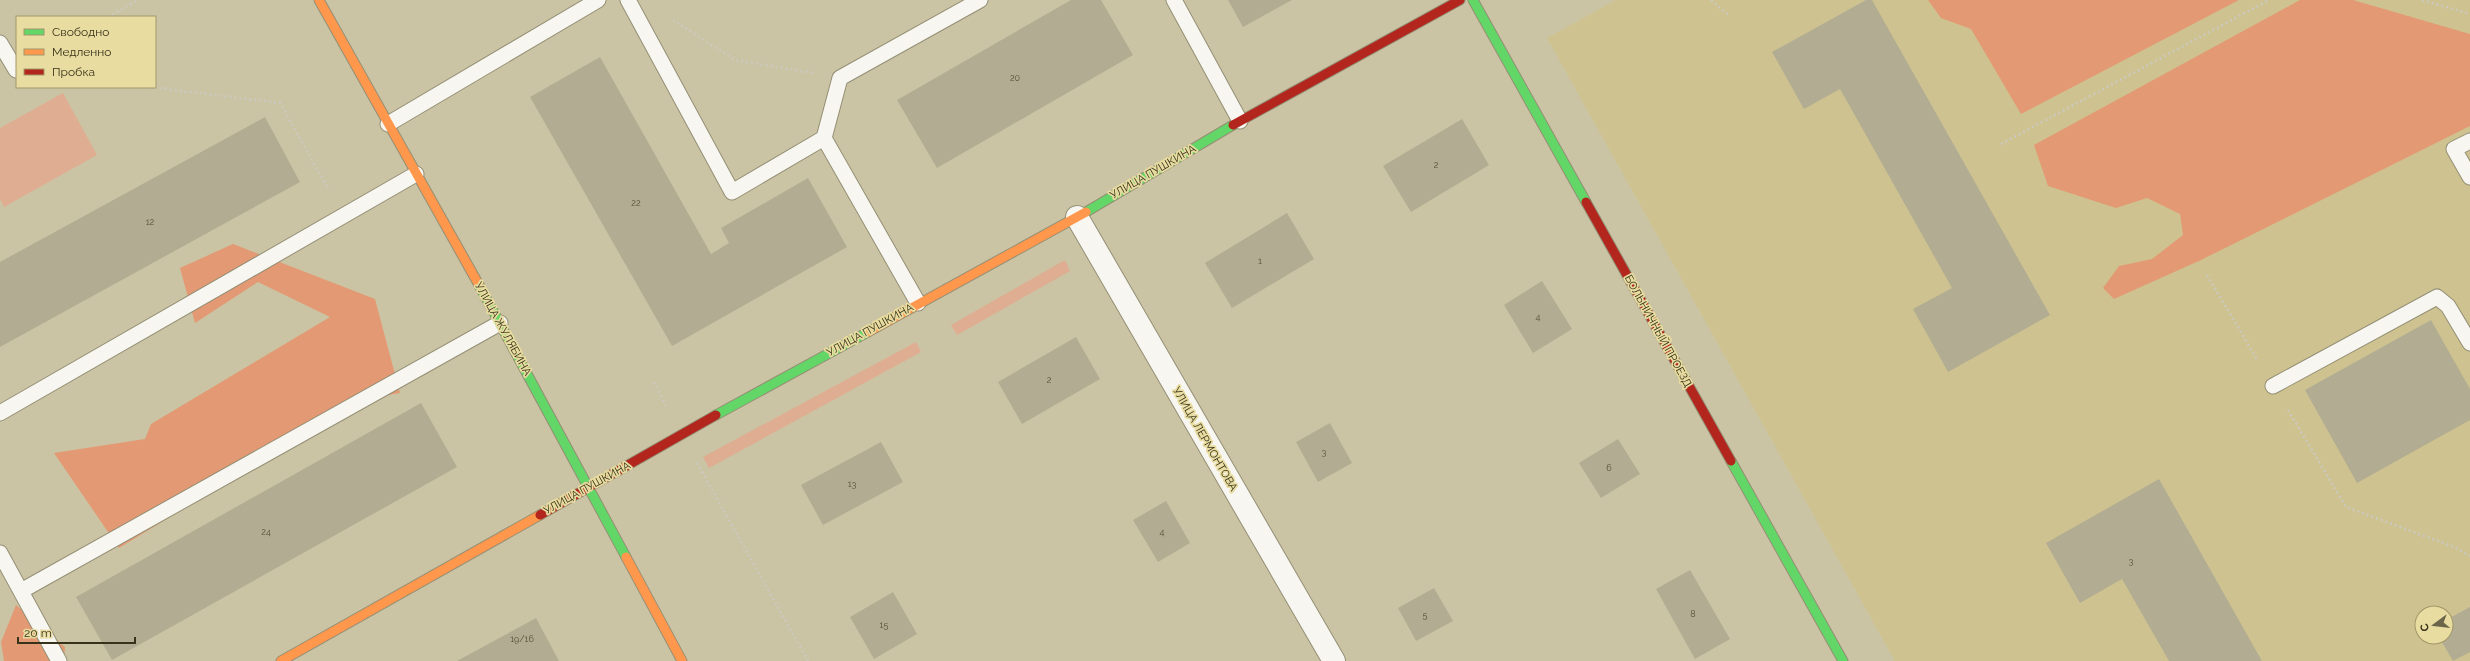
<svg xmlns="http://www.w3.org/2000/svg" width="2470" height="661" viewBox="0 0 2470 661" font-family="Raleway,sans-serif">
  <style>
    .built { fill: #cec390; fill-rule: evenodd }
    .green { fill: #dfad91 }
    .forest { fill: #e39973 }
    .building { fill: #b2ac92 }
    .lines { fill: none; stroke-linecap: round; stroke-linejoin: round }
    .lane-casing { stroke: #948f75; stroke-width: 17 }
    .street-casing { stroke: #948f75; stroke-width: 24 }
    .fast-casing { stroke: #948f75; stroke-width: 11 }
    .slow-casing { stroke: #948f75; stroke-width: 11 }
    .jam-casing { stroke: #948f75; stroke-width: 11 }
    .path { stroke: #cbc8be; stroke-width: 2.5; stroke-dasharray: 2 3; stroke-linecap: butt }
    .lane { stroke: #f7f6f1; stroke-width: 15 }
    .street { stroke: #f7f6f1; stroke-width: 22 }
    .fast { stroke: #63d668; stroke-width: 9 }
    .slow { stroke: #ff974d; stroke-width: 9 }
    .jam { stroke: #b3261e; stroke-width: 9 }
    .labels { text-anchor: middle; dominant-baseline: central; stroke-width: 3.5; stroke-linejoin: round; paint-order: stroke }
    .number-label { font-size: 9px; fill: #565038 }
    .street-label { font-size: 11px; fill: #37321a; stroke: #e8dca0 }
  </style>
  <rect width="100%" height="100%" fill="#cbc4a4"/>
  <path class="built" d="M 1616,0 L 2470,0 L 2470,661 L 1895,661 L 1547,38 ZM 2422,613 L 2446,613 L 2446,637 L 2422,637 Z"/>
  <path class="green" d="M 63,93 L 97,155 L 4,207 L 0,199 L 0,128 Z
    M 1065,260 L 1070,271 L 957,335 L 951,325 Z
    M 916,342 L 921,352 L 709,468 L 703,457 Z"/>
  <path class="forest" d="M 1928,0 L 2239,0 L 2021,114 L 1971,29 L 1941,18 Z
    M 2300,0 L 2353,0 L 2470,34 L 2470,126 L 2201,260 L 2114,299 L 2103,288 L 2119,266 L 2152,259 L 2183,235 L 2180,214 L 2147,198 L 2116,208 L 2048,186 L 2034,145 Z
    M 233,244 L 375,299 L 400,393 L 364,399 L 119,548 L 54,453 L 145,439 L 151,424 L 330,317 L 258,282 L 195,323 L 180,268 Z
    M 16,605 L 65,647 L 64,661 L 4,661 L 1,642 Z"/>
  <path class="building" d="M 1071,0 L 1101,0 L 1133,55 L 937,168 L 897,100 Z
    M 1228,0 L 1292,0 L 1243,27 Z
    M 1866,0 L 1872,0 L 2050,315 L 1948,372 L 1913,309 L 1952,288 L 1840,89 L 1804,109 L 1772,52 Z
    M 600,57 L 711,254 L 729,243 L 721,228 L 808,178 L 847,247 L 672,346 L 530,97 Z
    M 265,117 L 300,182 L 0,347 L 0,262 Z
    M 1462,119 L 1489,165 L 1411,212 L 1383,166 Z
    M 1287,213 L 1314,259 L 1232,308 L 1205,263 Z
    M 1542,281 L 1572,329 L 1533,353 L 1504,305 Z
    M 2431,320 L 2470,389 L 2470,420 L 2357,483 L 2305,390 Z
    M 1076,337 L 1100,379 L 1022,424 L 998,382 Z
    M 421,403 L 457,467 L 112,660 L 76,597 Z
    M 1330,423 L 1352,463 L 1318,482 L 1296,442 Z
    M 1618,439 L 1640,474 L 1601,498 L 1579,463 Z
    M 881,442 L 903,482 L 823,525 L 801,485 Z
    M 2159,479 L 2262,661 L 2169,661 L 2122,579 L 2080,603 L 2046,543 Z
    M 1166,501 L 1190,543 L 1158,562 L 1133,520 Z
    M 1690,570 L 1730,639 L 1695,659 L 1656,589 Z
    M 1434,588 L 1453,621 L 1416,641 L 1398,608 Z
    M 893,592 L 917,634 L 874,659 L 850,617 Z
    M 2470,607 L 2470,652 L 2453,661 L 2439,637 L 2446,637 L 2446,620 Z
    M 536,618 L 559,661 L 457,661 Z"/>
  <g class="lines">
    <defs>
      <path id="lane" d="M 628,0 L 732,192 L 824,138 L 918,303
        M 1174,0 L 1240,121
        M 0,43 L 16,70
        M 388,124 L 598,0
        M 824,138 L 840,78 L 980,0
        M 2470,141 L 2454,149 L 2470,177
        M 2273,386 L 2437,297 L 2448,306 L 2470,343
        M 0,413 L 416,174
        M 0,553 L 59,661
        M 21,591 L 500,323"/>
      <path id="street" d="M 1077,217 L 1334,661"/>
      <path id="fast" d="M 1473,0 L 1586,202
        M 1086,212 L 1233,125
        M 479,285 L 626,557
        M 716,415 L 868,332
        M 1731,461 L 1843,661"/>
      <path id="slow" d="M 319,0 L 479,285
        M 868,332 L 1086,212
        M 626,557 L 682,661
        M 281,661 L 540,515"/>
      <path id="jam" d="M 1233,125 L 1460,0
        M 1586,202 L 1731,461
        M 540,515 L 716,415"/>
    </defs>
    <use href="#lane" class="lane-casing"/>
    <use href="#street" class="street-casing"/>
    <use href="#fast" class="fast-casing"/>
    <use href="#slow" class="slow-casing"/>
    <use href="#jam" class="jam-casing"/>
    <path class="path" d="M 1711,0 L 1728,15
      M 2422,0 L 2470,14
      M 108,17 L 138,0
      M 673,20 L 735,60 L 813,73
      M 150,87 L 280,103 L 329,190
      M 2001,144 L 2269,0
      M 2207,275 L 2258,361
      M 654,382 L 666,406
      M 2288,410 L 2346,507 L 2454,547 L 2470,556
      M 697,463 L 808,661"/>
    <use href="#lane" class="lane"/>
    <use href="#street" class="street"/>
    <use href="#fast" class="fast"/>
    <use href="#slow" class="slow"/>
    <use href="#jam" class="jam"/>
  </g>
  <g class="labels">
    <g class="number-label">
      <text x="1015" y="78">20</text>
      <text x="1436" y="165">2</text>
      <text x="636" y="203">22</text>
      <text x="150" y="222">12</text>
      <text x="1260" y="261">1</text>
      <text x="1538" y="317">4</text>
      <text x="1049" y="380">2</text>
      <text x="1324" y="452">3</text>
      <text x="1609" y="468">6</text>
      <text x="852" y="484">13</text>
      <text x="266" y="532">24</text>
      <text x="1162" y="532">4</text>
      <text x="2131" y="561">3</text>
      <text x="1693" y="614">8</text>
      <text x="1425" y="615">5</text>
      <text x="884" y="625">15</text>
      <text x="522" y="639">19/16</text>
    </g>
    <g class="street-label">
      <text transform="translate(1153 172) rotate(-30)">УЛИЦА ПУШКИНА</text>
      <text transform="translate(503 329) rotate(61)">УЛИЦА ЖУЛЯБИНА</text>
      <text transform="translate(870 330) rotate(-29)">УЛИЦА ПУШКИНА</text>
      <text transform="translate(1658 331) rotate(61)">БОЛЬНИЧНЫЙ ПРОЕЗД</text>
      <text transform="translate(1205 439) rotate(60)">УЛИЦА ЛЕРМОНТОВА</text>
      <text transform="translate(587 488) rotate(-29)">УЛИЦА ПУШКИНА</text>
    </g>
  </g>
  <rect x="16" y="16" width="140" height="72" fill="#e8dca0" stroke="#a1986a"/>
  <rect x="24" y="29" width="20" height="6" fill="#63d668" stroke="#a1986a"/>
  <text x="52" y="36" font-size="12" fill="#37321a">Свободно</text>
  <rect x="24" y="49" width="20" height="6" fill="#ff974d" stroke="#a1986a"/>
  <text x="52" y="56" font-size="12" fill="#37321a">Медленно</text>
  <rect x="24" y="69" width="20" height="6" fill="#b3261e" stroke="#a1986a"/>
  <text x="52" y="76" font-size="12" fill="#37321a">Пробка</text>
  <g transform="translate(2434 625) rotate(255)"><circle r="19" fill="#e8dca0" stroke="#a1986a"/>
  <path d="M0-3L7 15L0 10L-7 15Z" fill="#6b654a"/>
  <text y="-6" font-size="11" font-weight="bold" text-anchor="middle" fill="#37321a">С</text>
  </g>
  <path d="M18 637v6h117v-6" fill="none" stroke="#37321a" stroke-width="2"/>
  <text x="24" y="637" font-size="12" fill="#37321a" stroke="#e8dca0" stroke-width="3" paint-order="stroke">20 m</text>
</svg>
